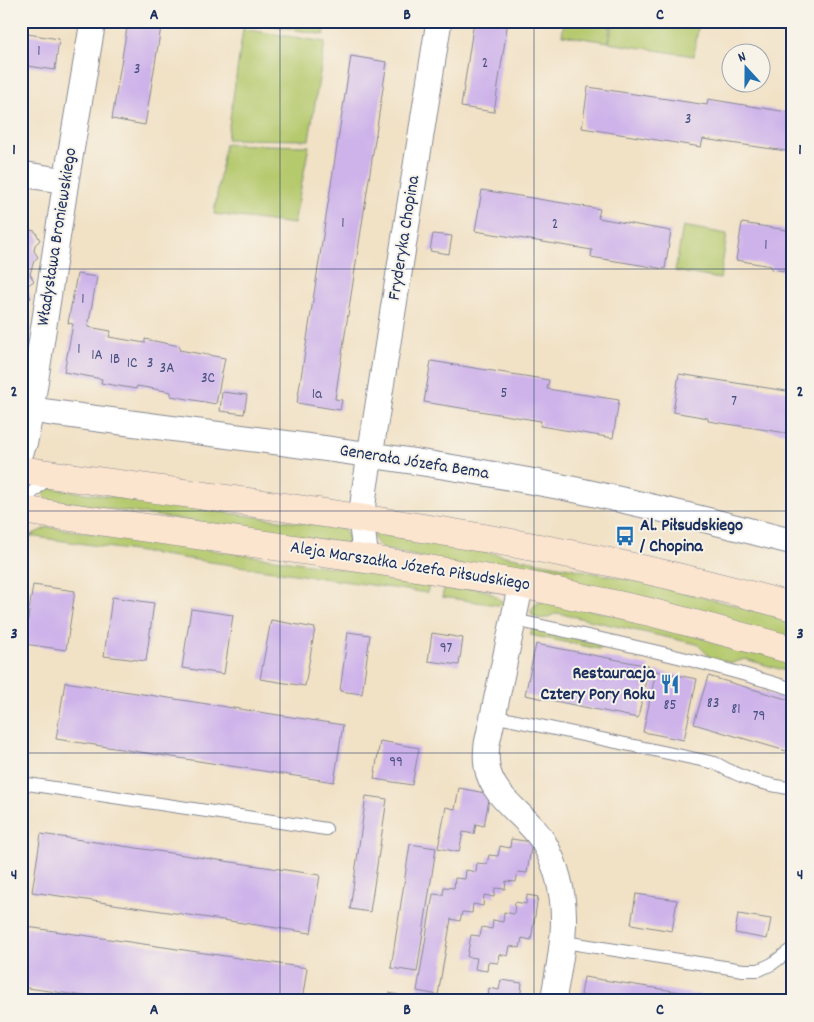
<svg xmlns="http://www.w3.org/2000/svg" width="814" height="1022" viewBox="0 0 814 1022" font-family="Dekko,sans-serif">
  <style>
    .green { fill: #b5c96d; stroke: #687c66 }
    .building { fill: #ceb3ea }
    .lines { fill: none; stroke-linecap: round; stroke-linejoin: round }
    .lane-casing { stroke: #868892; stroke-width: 14 }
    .street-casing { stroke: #868892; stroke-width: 27 }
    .secondary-casing { stroke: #868892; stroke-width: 29 }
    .lane { stroke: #fff; stroke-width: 12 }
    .street { stroke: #fff; stroke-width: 25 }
    .secondary { stroke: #fce5cf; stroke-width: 28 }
    .grid { fill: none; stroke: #1b2f5e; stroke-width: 1; stroke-opacity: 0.55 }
    .labels { text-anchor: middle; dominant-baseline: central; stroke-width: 4; stroke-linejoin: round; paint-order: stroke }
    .number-label { font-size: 15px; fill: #485081 }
    .street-label { font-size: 18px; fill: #1b2f5e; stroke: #f7f3e8 }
    .poi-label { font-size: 18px; font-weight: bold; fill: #1b2f5e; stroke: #f7f3e8; text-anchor: start }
    .neatline { fill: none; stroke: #1b2f5e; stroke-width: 2 }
    .grid-label { font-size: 16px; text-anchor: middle; font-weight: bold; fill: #1b2f5e }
  </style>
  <rect width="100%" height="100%" fill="#f7f3e8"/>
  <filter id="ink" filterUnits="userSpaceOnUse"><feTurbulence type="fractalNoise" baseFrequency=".02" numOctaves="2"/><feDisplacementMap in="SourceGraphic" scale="10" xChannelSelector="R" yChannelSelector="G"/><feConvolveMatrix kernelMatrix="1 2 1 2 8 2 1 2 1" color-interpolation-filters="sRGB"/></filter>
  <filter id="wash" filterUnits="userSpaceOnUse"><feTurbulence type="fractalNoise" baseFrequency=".0096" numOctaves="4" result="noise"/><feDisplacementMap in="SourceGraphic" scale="20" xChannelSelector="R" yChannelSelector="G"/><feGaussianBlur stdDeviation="1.12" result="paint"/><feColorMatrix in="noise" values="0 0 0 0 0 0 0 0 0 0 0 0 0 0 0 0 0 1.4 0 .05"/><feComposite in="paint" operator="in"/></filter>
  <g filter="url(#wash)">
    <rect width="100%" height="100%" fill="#f1e1c5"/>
    <path class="green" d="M 248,21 L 326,21 L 324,35 Z
      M 564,21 L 611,21 L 608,42 L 562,35 Z
      M 613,21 L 699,21 L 694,56 L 609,43 Z
      M 243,29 L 325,42 L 309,140 L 227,139 Z
      M 225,144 L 309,146 L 294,224 L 214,214 Z
      M 683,226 L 727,234 L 720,279 L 675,271 Z
      M 42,487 L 344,529 L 346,531 L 350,544 L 47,500 L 44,496 Z
      M 48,527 L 430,581 L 427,593 L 29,536 Z
      M 374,534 L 433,542 L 642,582 L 793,620 L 793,638 L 383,549 C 379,545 373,541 374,534 Z
      M 445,584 C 465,587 494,586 504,606 L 442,597 Z
      M 542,601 L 616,615 L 793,661 L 793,673 L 745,659 L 732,663 L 710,657 L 697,644 L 557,613 C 548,617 541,622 532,615 L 531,610 L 535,605 Z
      M 532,629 L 602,644 L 602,648 L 599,649 L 530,635 Z"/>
    <g id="blocks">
      <path class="building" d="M 128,21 L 162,21 L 145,125 L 112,119 Z
        M 474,21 L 508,21 L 494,112 L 461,107 Z
        M 21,33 L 59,39 L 55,70 L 21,65 Z
        M 351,56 L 387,62 L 335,399 L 342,400 L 340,410 L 297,403 Z
        M 588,87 L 707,105 L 708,99 L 793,113 L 793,152 L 703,139 L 701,147 L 582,128 Z
        M 482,190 L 600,209 L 598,218 L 671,231 L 665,269 L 591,257 L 592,250 L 475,231 Z
        M 742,223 L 793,231 L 793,272 L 771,269 L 771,266 L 736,260 Z
        M 21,226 L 24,229 L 35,231 L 40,240 L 35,245 L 34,251 L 38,257 L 34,261 L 30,274 L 34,281 L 28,285 L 28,292 L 31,298 L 21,305 Z
        M 433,234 L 452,236 L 449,254 L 430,251 Z
        M 77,274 L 97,277 L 88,327 L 111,331 L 109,337 L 145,343 L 145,339 L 164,343 L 180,346 L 179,350 L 225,358 L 216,404 L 171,396 L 171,392 L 155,389 L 137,386 L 136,389 L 101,383 L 102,379 L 64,372 L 73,324 L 68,323 Z
        M 431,361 L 549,380 L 547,389 L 619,400 L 613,438 L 540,426 L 541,421 L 424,402 Z
        M 679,374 L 793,392 L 793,434 L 708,421 L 708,418 L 673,412 Z
        M 222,392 L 247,395 L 244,414 L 220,411 Z
        M 33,585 L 75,591 L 66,650 L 24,644 Z
        M 112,597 L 154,603 L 146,661 L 104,656 Z
        M 191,609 L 233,615 L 224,674 L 182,668 Z
        M 271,620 L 315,628 L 305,686 L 260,679 Z
        M 348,632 L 370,635 L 362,694 L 340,691 Z
        M 432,633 L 463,638 L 459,665 L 428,661 Z
        M 536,644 L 649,666 L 638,718 L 525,695 Z
        M 656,671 L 697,679 L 684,740 L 643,732 Z
        M 708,676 L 793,701 L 793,753 L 694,724 Z
        M 65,682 L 343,725 L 334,782 L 56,739 Z
        M 380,741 L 419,748 L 412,785 L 374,779 Z
        M 459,788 L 490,794 L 484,826 L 476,824 L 474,834 L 463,832 L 459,852 L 438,848 L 446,807 L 455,809 Z
        M 366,796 L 387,799 L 370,912 L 350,909 Z
        M 41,834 L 320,875 L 311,933 L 32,892 Z
        M 511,839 L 532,842 L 527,873 L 518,872 L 516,882 L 506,881 L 505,889 L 495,888 L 494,897 L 484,895 L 483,906 L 473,904 L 472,913 L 462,912 L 460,921 L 451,919 L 438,995 L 417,991 L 433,894 L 443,895 L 444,887 L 454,888 L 455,878 L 465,879 L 466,870 L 476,872 L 477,863 L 487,864 L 489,855 L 498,856 L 500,846 L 510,848 Z
        M 410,844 L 436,848 L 417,972 L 391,968 Z
        M 636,894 L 677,900 L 672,931 L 631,924 Z
        M 527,895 L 538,897 L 531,940 L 522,938 L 520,948 L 510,946 L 508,956 L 499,954 L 498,963 L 488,962 L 487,971 L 475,969 L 477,958 L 467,957 L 471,935 L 480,936 L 482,927 L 492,929 L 493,920 L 503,922 L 504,912 L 514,914 L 515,902 L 526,904 Z
        M 738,914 L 771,919 L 767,939 L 735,933 Z
        M 27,927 L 307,968 L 302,1001 L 119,1001 L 21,987 L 21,965 Z
        M 584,977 L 719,998 L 720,996 L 745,1001 L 587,1001 L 588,997 L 581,995 Z
        M 501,980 L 522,983 L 520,1001 L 478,1001 L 479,996 L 488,998 L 489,988 L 499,990 Z
        M 389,993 L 399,995 L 398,1001 L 388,1001 Z"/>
    </g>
  </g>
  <g filter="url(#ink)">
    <use href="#blocks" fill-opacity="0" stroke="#868892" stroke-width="1"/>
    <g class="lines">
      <defs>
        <path id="lane" d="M 21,503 L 50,476
          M 514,620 C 608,640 701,660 793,689
          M 493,716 L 715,763 C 743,779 762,784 793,789
          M 21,783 L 326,829
          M 564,942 L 743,970 L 759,970 L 772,964 L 793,948"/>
        <path id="street" d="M 21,174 L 66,181
          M 31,410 C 208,434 387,453 562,487 C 640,503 716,522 793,542
          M 21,452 L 25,441 L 31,410 L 66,181 L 93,21
          M 366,559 L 361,519 L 365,487 L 439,21
          M 521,584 L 487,744 C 486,752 486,760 487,767 C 493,800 529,816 544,843 C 574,897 563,944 553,1001"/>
        <path id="secondary" d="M 21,470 C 279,508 541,535 793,607
          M 21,510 L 379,561 L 521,584 L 650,612 L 793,650"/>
      </defs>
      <use href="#lane" class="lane-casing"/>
      <use href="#street" class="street-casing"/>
      <use href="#secondary" class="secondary-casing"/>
      <use href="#lane" class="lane"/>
      <use href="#street" class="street"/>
      <use href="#secondary" class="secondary"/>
    </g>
  </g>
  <path class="grid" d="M 280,21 L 280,1001M 534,21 L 534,1001M 21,269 L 793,269M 21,511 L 793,511M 21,753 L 793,753"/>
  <defs>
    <symbol id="bus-bare" viewBox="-9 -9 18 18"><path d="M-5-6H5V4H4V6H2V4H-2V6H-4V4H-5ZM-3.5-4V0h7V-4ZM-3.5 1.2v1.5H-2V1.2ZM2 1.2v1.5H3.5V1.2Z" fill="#1f6fb2" stroke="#f7f3e8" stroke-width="2.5" paint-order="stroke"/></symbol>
    <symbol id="restaurant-bare" viewBox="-9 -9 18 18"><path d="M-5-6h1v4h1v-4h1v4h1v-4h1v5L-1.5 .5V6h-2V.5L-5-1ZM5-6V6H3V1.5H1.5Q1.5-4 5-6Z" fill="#1f6fb2" stroke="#f7f3e8" stroke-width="2.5" paint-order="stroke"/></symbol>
  </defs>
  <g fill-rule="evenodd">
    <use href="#bus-bare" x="611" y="522" width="28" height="28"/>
    <use href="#restaurant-bare" x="656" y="670" width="28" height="28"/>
  </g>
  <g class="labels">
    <g class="number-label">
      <text x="39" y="52">1</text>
      <text x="485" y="64">2</text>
      <text x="137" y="70">3</text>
      <text x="688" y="120">3</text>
      <text x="343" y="224">1</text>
      <text x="555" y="225">2</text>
      <text x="766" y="246">1</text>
      <text x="83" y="300">1</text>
      <text x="79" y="350">1</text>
      <text x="97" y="356">1A</text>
      <text x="115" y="360">1B</text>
      <text x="132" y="364">1C</text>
      <text x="150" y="364">3</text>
      <text x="167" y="369">3A</text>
      <text x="208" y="379">3C</text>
      <text x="504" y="394">5</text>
      <text x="317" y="395">1a</text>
      <text x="734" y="402">7</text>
      <text x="446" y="649">97</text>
      <text x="713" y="704">83</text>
      <text x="670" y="706">85</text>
      <text x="736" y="710">81</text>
      <text x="759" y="717">79</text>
      <text x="396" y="763">99</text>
    </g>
    <g class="street-label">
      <text transform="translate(58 237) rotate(-81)">Władysława Broniewskiego</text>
      <text transform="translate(405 238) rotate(-81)">Fryderyka Chopina</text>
      <text transform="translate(414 463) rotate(9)">Generała Józefa Bema</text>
      <text transform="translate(410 567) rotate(9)">Aleja Marszałka Józefa Piłsudskiego</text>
    </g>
    <g class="poi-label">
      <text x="640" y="526">Al. Piłsudskiego<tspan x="640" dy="21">/ Chopina</tspan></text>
      <text x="655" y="674" text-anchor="end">Restauracja<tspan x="655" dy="21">Cztery Pory Roku</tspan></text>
    </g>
  </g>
  <rect width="814" height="1022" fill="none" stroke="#f7f3e8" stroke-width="55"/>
  <g transform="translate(746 68) rotate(339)"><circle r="24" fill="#f7f3e8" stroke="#9fa5b1"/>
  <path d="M0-4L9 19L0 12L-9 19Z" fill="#1f6fb2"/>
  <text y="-8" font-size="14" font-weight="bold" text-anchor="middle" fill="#1b2f5e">N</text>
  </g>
  <rect x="28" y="28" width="758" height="966" class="neatline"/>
  <g class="grid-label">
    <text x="154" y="19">A</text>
    <text x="407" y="19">B</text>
    <text x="660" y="19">C</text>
    <text x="14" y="154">1</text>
    <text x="800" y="154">1</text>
    <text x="14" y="396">2</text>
    <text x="800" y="396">2</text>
    <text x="14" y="638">3</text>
    <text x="800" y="638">3</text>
    <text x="14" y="879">4</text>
    <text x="800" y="879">4</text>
    <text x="154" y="1014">A</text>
    <text x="407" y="1014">B</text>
    <text x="660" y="1014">C</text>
  </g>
</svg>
